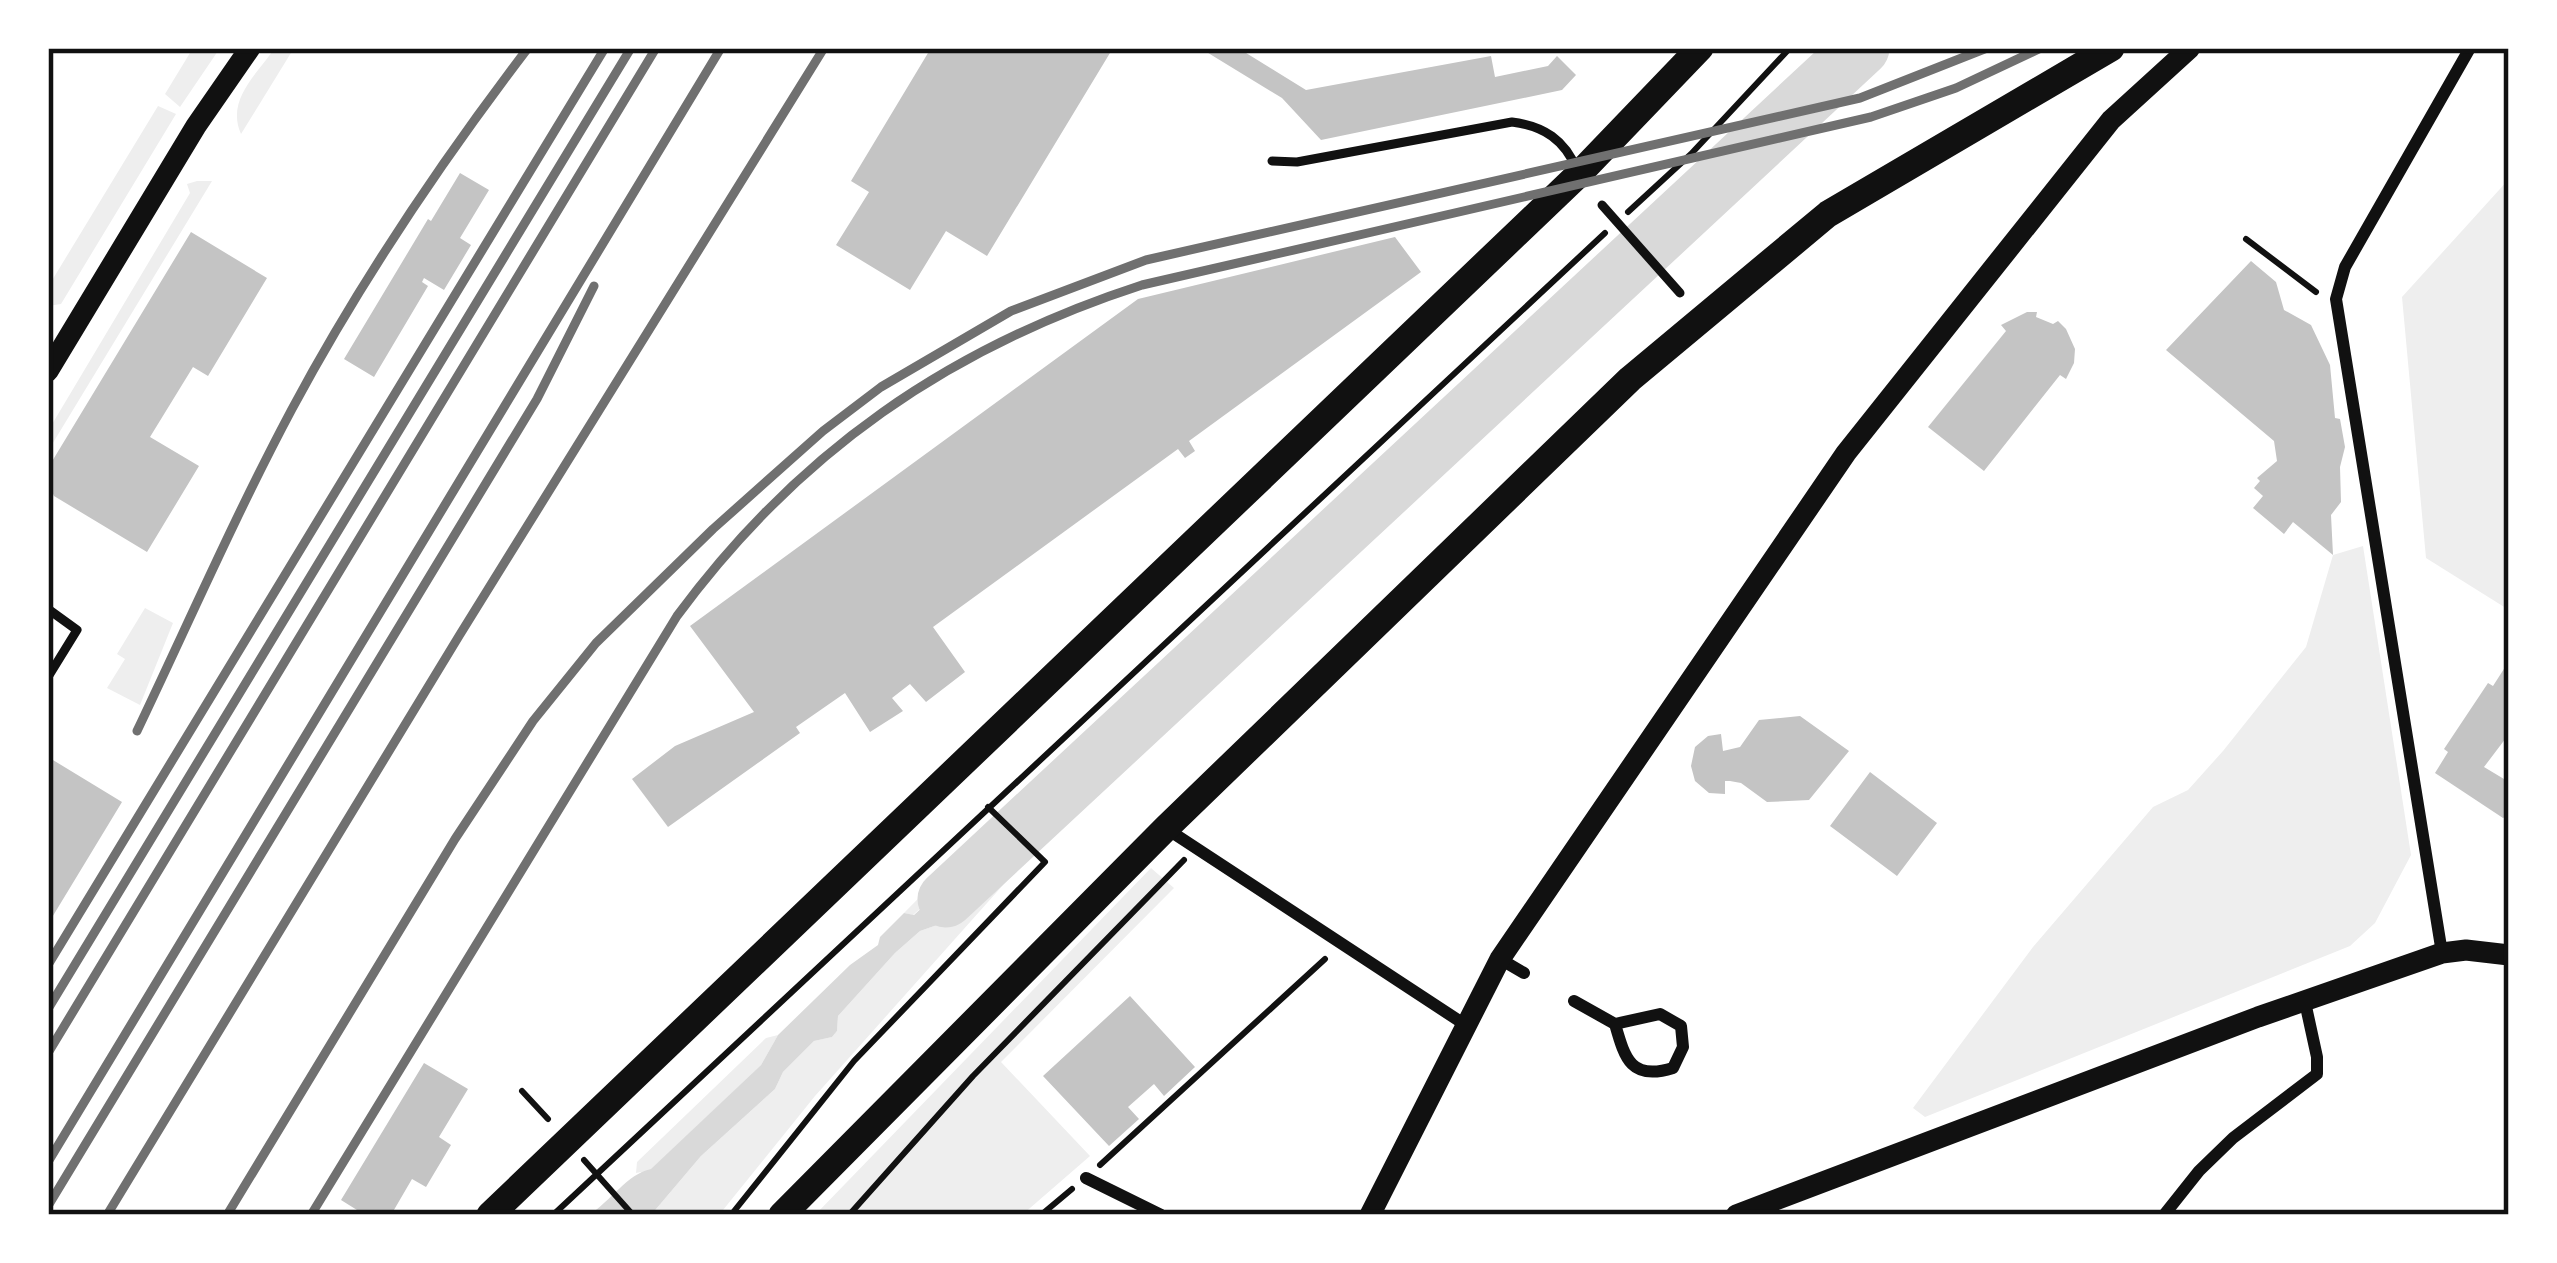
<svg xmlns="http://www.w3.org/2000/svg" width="2557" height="1263" viewBox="0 0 2557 1263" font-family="'Work Sans',sans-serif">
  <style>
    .green { fill: #eee }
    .water { fill: #d9d9d9 }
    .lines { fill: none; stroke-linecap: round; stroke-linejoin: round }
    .river { stroke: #d9d9d9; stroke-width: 57 }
    .building { fill: #c4c4c4 }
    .path { stroke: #111; stroke-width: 6 }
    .service { stroke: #111; stroke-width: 9 }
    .minor { stroke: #111; stroke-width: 12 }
    .tertiary { stroke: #111; stroke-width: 21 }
    .primary { stroke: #111; stroke-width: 27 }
    .rail { stroke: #707070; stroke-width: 9 }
    .neatline { fill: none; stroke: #111; stroke-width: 4.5 }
  </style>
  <rect width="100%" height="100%" fill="#fff"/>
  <path class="green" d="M 193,48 L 220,48 L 180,107 L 165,94 Z
    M 275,48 L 294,48 L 241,134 C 226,100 256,75 275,48 Z
    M 158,106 L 176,114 L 61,304 L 48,306 L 48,287 Z
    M 2509,179 L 2509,610 L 2426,558 L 2402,297 Z
    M 197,181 L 212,181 L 48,451 L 48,431 L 190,193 L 187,184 Z
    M 2363,546 L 2411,855 L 2375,923 L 2350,946 L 1925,1117 L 1913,1108 L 2033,947 L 2153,807 L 2188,790 L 2223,751 L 2306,647 L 2333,555 Z
    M 145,608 L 173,623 L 140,705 L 107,688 L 125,659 L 117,654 Z
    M 975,841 L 980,841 L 976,858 L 913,915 L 904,913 Z
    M 1151,868 L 1174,888 L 1001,1062 L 1090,1156 L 1022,1215 L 815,1215 Z
    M 1012,875 L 815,1096 L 719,1215 L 651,1215 L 701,1156 L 775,1089 L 783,1072 L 814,1041 L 832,1037 L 837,1031 L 838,1016 L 895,953 L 920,931 L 940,924 L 994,876 Z
    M 778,1035 L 761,1065 L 651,1170 L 636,1173 L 637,1162 L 766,1038 Z"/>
  <path class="water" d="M 991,832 L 1021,860 L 1012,875 L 994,876 L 940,924 L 920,931 L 895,953 L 838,1016 L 837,1031 L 832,1037 L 814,1041 L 783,1072 L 775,1089 L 701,1156 L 651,1215 L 589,1215 C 611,1201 627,1174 651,1169 L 761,1065 L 778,1035 L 850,965 L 878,945 L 880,937 L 904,913 L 914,915 L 976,858 L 980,841 Z"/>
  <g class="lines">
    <path class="river" d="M 946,899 L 1861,48"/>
  </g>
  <path class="building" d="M 931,48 L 1113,48 L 987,256 L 946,231 L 910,290 L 836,245 L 869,192 L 851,181 Z
    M 1200,48 L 1238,48 L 1306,90 L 1491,56 L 1495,77 L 1548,66 L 1557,56 L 1576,75 L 1562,90 L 1321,140 L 1282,98 Z
    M 460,173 L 489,190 L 460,238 L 471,245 L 444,290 L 424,278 L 422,282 L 428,286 L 374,377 L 344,359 L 428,219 L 431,221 Z
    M 191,232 L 267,278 L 208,376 L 193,367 L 150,437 L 199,466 L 147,552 L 54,496 L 48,483 L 48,468 Z
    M 1395,237 L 1421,272 L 1189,441 L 1195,451 L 1185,458 L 1178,449 L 933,627 L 965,672 L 926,702 L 910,684 L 892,698 L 903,711 L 870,732 L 845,693 L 796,727 L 800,733 L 668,827 L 632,779 L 675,746 L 754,712 L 690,626 L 1138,299 Z
    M 2251,261 L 2276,282 L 2284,310 L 2311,325 L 2330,365 L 2335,418 L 2340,419 L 2345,447 L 2340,467 L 2341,502 L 2331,515 L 2333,555 L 2293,522 L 2284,534 L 2253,508 L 2263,496 L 2254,488 L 2260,481 L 2257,478 L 2277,461 L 2274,441 L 2166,350 Z
    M 2027,312 L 2037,312 L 2036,317 L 2053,324 L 2058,321 L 2066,329 L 2075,349 L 2074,363 L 2066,379 L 2060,375 L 1984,471 L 1928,427 L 2006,331 L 2001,325 Z
    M 2509,661 L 2509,734 L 2484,767 L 2509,782 L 2509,815 L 2503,818 L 2435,773 L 2448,752 L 2444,749 L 2488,683 L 2493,686 Z
    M 1800,716 L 1849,751 L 1809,800 L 1767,802 L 1741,783 L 1730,781 L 1725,781 L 1725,794 L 1709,793 L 1695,781 L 1691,766 L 1695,747 L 1708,736 L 1721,734 L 1723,751 L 1740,747 L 1759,720 Z
    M 48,757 L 122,802 L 48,924 Z
    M 1870,772 L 1937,823 L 1897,876 L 1830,826 Z
    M 1130,996 L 1195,1067 L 1164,1096 L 1154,1084 L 1128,1107 L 1139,1119 L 1109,1146 L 1043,1076 Z
    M 424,1063 L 468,1089 L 439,1137 L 451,1145 L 426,1187 L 412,1179 L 391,1215 L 365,1215 L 341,1200 Z"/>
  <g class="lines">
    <path class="path" d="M 1628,212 L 1691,154 L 1790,48
      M 2246,239 L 2316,292
      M 522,1091 L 548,1119
      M 584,1160 L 633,1215
      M 1100,1165 L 1325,959
      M 553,1215 L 1605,233
      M 731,1215 L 854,1061 L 1045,862 L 988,807
      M 849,1215 L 973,1076 L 1184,860
      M 1041,1215 L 1072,1189"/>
    <path class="service" d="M 1272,161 L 1297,162 L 1512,122 C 1544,126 1565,140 1577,170
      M 1602,205 L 1680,293
      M 48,609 L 77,630 L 48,677"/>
    <path class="minor" d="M 1167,829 L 1464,1024
      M 2442,953 L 2336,299 L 2345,267 L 2470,48
      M 1500,959 L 1524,973
      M 1574,1001 L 1615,1024 C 1625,1059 1631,1081 1673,1068 L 1683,1047 L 1681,1026 L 1660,1014 L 1615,1024
      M 1086,1178 L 1161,1215
      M 2164,1215 L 2199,1171 L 2233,1138 L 2317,1074 L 2317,1057 L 2305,1002"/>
    <path class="tertiary" d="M 48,371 L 196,126 L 250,48
      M 1370,1215 L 1500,959 L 1846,453 L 2111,120 L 2190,48
      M 1736,1215 L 2258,1017 L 2442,953 L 2466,950 L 2509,955"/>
    <path class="primary" d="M 490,1215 L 1579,174 L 1700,48
      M 782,1215 L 1166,828 L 1630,379 L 1828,214 L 2111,48"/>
    <path class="rail" d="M 137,731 C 188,624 236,514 292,409 C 360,282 441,162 528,48
      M 48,965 L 605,48
      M 48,1009 L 631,48
      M 48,1053 L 656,48
      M 48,1162 L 721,48
      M 48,1206 L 537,399 L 594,286
      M 107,1215 L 459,636 L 824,48
      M 227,1215 L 455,839 L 533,721 L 596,643 L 713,529 L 823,431 L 881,387 L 1011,311 L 1146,260 L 1860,98 L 1987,48
      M 311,1215 L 677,616 C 798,452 948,348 1142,285 L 1871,117 L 1956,88 L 2041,48"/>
  </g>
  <rect width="2557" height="1263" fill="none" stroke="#ffffff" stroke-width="102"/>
  <rect x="51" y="51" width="2455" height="1161" class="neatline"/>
</svg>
